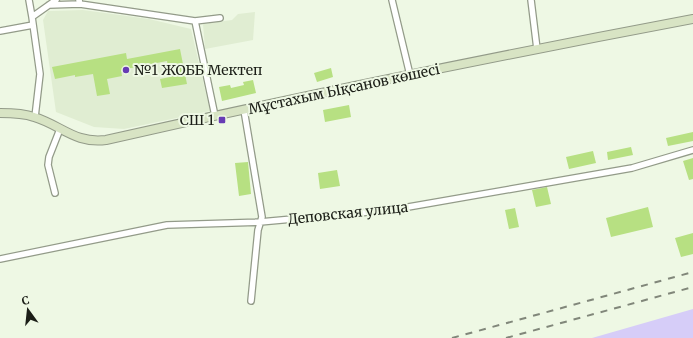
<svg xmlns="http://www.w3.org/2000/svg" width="693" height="338" viewBox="0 0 693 338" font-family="Merriweather,serif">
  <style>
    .built { fill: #e0edd2 }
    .green { fill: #d6cdf8 }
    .building { fill: #b7e082 }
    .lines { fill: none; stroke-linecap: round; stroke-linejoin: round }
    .minor-casing { stroke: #939b89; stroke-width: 8 }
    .secondary-casing { stroke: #939b89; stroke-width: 10 }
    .minor { stroke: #fff; stroke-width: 5.5 }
    .secondary { stroke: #d8e4c4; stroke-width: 8 }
    .rail { stroke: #81877a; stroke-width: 2; stroke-dasharray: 7 7; stroke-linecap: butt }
    .poi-dot { fill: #673cb4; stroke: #eef8e4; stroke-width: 1.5 }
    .labels { text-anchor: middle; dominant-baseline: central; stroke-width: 4; stroke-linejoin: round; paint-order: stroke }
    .poi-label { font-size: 14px; fill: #1b1e17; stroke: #eef8e4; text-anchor: start }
    .street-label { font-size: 14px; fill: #1b1e17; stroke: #eef8e4 }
  </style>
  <rect width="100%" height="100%" fill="#eef8e4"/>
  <path class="built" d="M 83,10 L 149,19 L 191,29 L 210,111 L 124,129 L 94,127 L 56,112 L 43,20 L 48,11 Z
    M 255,12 L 253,40 L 205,49 L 203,24 L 232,20 L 238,14 Z"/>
  <path class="green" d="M 693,309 L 693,338 L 592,338 Z"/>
  <path class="building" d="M 180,49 L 187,84 L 162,88 L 160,79 L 170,77 L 167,61 L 121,70 L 122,76 L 107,79 L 110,94 L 97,96 L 93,74 L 75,77 L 75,75 L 55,79 L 52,67 L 126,53 L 127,59 Z
    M 331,68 L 333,77 L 317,82 L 314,73 Z
    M 253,80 L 256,93 L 222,101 L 219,87 L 230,85 L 231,88 L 244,85 L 243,82 Z
    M 349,105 L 351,117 L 325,122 L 323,110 Z
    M 693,132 L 693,141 L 668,146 L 666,138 Z
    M 631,147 L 633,155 L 608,160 L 607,152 Z
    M 593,151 L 596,163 L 569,169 L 566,157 Z
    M 693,158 L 693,179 L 689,180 L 683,161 Z
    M 248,162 L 251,194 L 239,196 L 235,163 Z
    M 337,170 L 340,186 L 320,189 L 318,173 Z
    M 547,187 L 551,204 L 536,207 L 532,190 Z
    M 648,207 L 653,227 L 611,237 L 606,218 Z
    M 515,208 L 519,227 L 509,229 L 505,210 Z
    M 693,233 L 693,254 L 681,257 L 675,238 Z"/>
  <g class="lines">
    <defs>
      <path id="minor" d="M 29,0 L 32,17
        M 392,0 L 410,75
        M 531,0 L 537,49
        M 80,4 L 195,21 L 220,18
        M 49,5 L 80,4 L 79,0
        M 195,21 L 215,116
        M 0,31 L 33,25
        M 244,110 L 262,217 L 258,230 L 251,301
        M 35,117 L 40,74 L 32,17 L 56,0
        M 55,193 L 48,165 L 49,157 L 60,129
        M 0,259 L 167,225 L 260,222 L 391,210 L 632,168 L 693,150"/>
      <path id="secondary" d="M 0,113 C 11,113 23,113 34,117 C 61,125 75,144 106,140 C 301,96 497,56 693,19"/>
    </defs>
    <use href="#minor" class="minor-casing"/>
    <use href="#secondary" class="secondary-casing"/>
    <use href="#minor" class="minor"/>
    <use href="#secondary" class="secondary"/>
    <path class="rail" d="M 452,338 L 693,272
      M 506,338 L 693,287"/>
  </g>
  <g class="poi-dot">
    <circle cx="126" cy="70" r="4"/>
    <rect x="218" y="116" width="8" height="8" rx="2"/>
  </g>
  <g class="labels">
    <g class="poi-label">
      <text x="134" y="70">№1 ЖОББ Мектеп</text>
      <text x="214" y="120" text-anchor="end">СШ 1</text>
    </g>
    <g class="street-label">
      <text transform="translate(344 89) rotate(-12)">Мұстахым Ықсанов көшесі</text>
      <text transform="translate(348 213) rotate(-6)">Деповская улица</text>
    </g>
  </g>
  <g transform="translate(28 310) rotate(345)" stroke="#eef8e4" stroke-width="3" paint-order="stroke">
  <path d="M0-3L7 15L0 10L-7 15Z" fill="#1b1e17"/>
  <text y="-6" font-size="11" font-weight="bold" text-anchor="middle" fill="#1b1e17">С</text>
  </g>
</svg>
